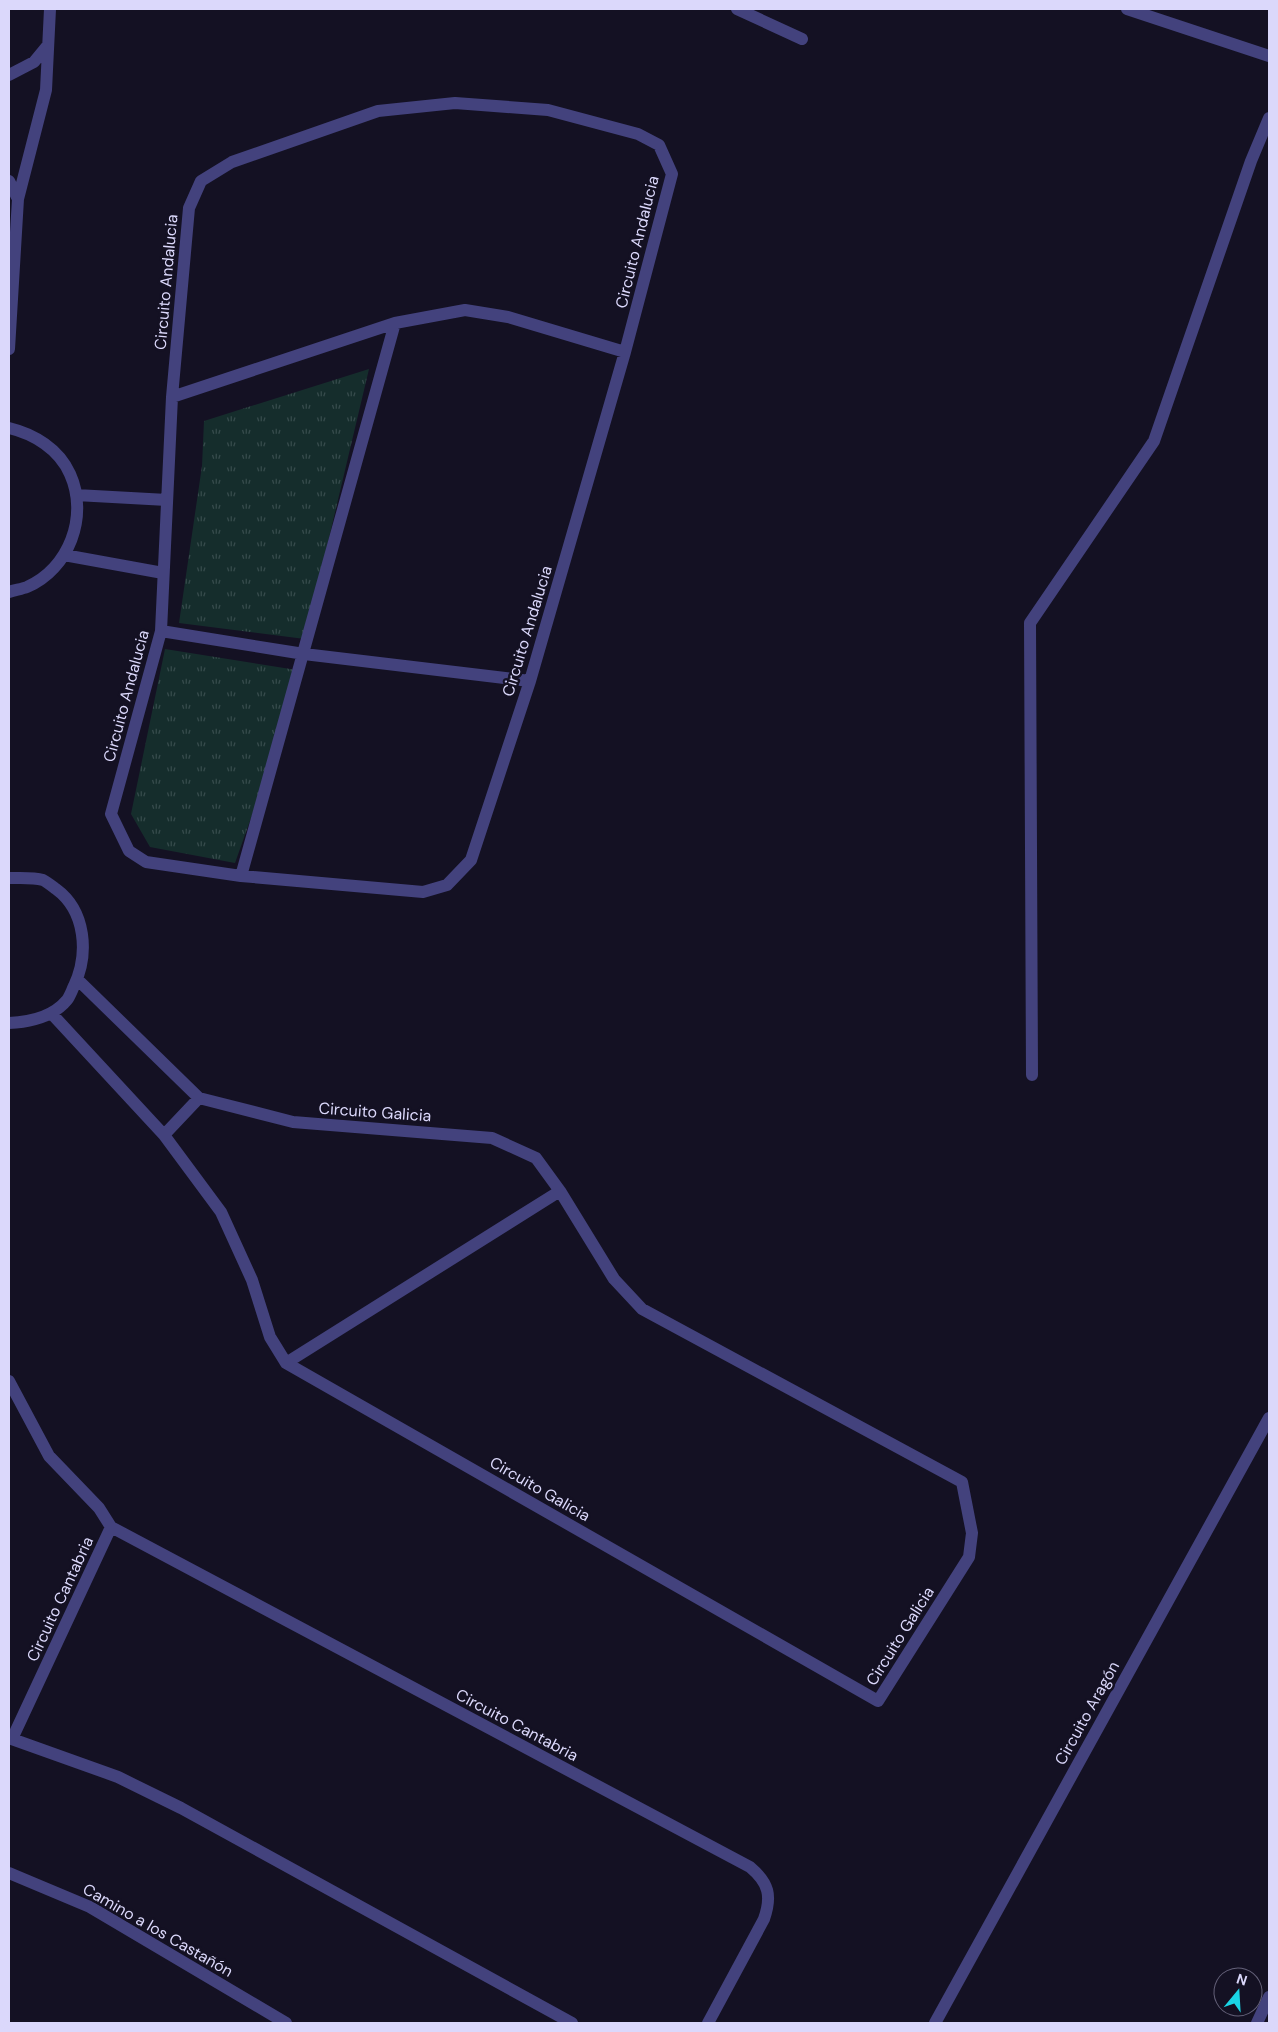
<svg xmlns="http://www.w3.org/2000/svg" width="1278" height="2032" viewBox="0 0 1278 2032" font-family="'DM Sans',sans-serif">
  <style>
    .grass { fill: url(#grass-tufts) }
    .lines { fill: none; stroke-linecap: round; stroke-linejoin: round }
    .minor { stroke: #43427d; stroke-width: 12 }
    .labels { text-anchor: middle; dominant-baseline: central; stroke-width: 5; stroke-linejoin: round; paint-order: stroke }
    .street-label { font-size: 16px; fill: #dbd8fb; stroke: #141123 }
  </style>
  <defs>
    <pattern id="grass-tufts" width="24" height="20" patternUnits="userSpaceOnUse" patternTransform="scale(1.25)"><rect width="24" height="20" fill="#152d2c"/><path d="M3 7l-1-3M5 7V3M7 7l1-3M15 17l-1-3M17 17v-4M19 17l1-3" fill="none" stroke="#364b4c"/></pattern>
  </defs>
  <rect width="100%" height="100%" fill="#141123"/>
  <path class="grass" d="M 369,369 L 305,639 L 179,623 L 202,466 L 204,421 Z
    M 165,649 L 303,671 L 235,863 L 150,847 L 131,814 Z"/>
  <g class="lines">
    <path class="minor" d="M 737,9 L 802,39
      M 1127,9 L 1269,56
      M 9,75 L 34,62 L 48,45
      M 455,103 L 548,110 L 638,134 L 659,145 L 672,174 L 625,352 L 530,681 L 471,860 L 447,885 L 423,892 L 241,876 L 146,862 L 129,851 L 111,814 L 161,631 L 172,397 L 189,208 L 201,181 L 232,162 L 378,111 Z
      M 9,181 L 18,199
      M 9,349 L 18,199 L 46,90 L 50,9
      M 172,397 L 395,323 L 465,310 L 508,317 L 625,352
      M 9,428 C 34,434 59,449 70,474 C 89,516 69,569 27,587 C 22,589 15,590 9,592
      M 76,495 L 167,500
      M 64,555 L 163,573
      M 161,631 L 304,654 L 530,681
      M 241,876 L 395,323
      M 9,878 C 20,878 33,877 43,880 C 47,882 52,886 56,889 C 86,911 89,954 74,986 C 72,990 70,996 67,1000 C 53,1017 30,1022 9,1023
      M 77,979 L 199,1098
      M 51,1013 L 164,1135 L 221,1212 L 252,1280 L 270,1337 L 286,1363 L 878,1701 L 969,1557 L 972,1533 L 962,1482 L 642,1309 L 614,1279 L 560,1191 L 536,1158 L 492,1138 L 293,1122 L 199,1098 L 164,1135
      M 1032,1075 L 1030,623 L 1154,441 L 1251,161 L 1269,118
      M 286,1363 L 560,1191
      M 9,1381 L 49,1456 L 99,1508 L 111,1527 L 750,1867 C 769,1883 772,1896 764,1919 L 708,2023
      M 9,1738 L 118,1777 L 181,1808 L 572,2023
      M 12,1739 L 111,1527
      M 9,1873 L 90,1907 L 286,2023
      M 935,2023 L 1269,1418
      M 1257,2023 L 1269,1997"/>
  </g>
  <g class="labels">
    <g class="street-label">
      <text transform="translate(637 242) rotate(-76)">Circuito Andalucia</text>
      <text transform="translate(166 282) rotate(-85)">Circuito Andalucia</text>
      <text transform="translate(527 631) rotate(-73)">Circuito Andalucia</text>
      <text transform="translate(126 696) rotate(-75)">Circuito Andalucia</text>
      <text transform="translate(375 1112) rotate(4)">Circuito Galicia</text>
      <text transform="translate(540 1489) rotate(30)">Circuito Galicia</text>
      <text transform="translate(60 1599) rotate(-65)">Circuito Cantabria</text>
      <text transform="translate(900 1636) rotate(-58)">Circuito Galicia</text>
      <text transform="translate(1087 1713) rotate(-61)">Circuito Aragón</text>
      <text transform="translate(517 1725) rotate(28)">Circuito Cantabria</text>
      <text transform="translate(158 1930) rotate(30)">Camino a los Castañón</text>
    </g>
  </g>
  <rect width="1278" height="2032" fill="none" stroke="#dbd8fb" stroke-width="20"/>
  <g transform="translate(1238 1992) rotate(18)"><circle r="24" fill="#141123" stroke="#646179"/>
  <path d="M0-4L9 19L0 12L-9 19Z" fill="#1ad4e5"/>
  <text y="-8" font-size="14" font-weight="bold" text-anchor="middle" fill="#dbd8fb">N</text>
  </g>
</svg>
